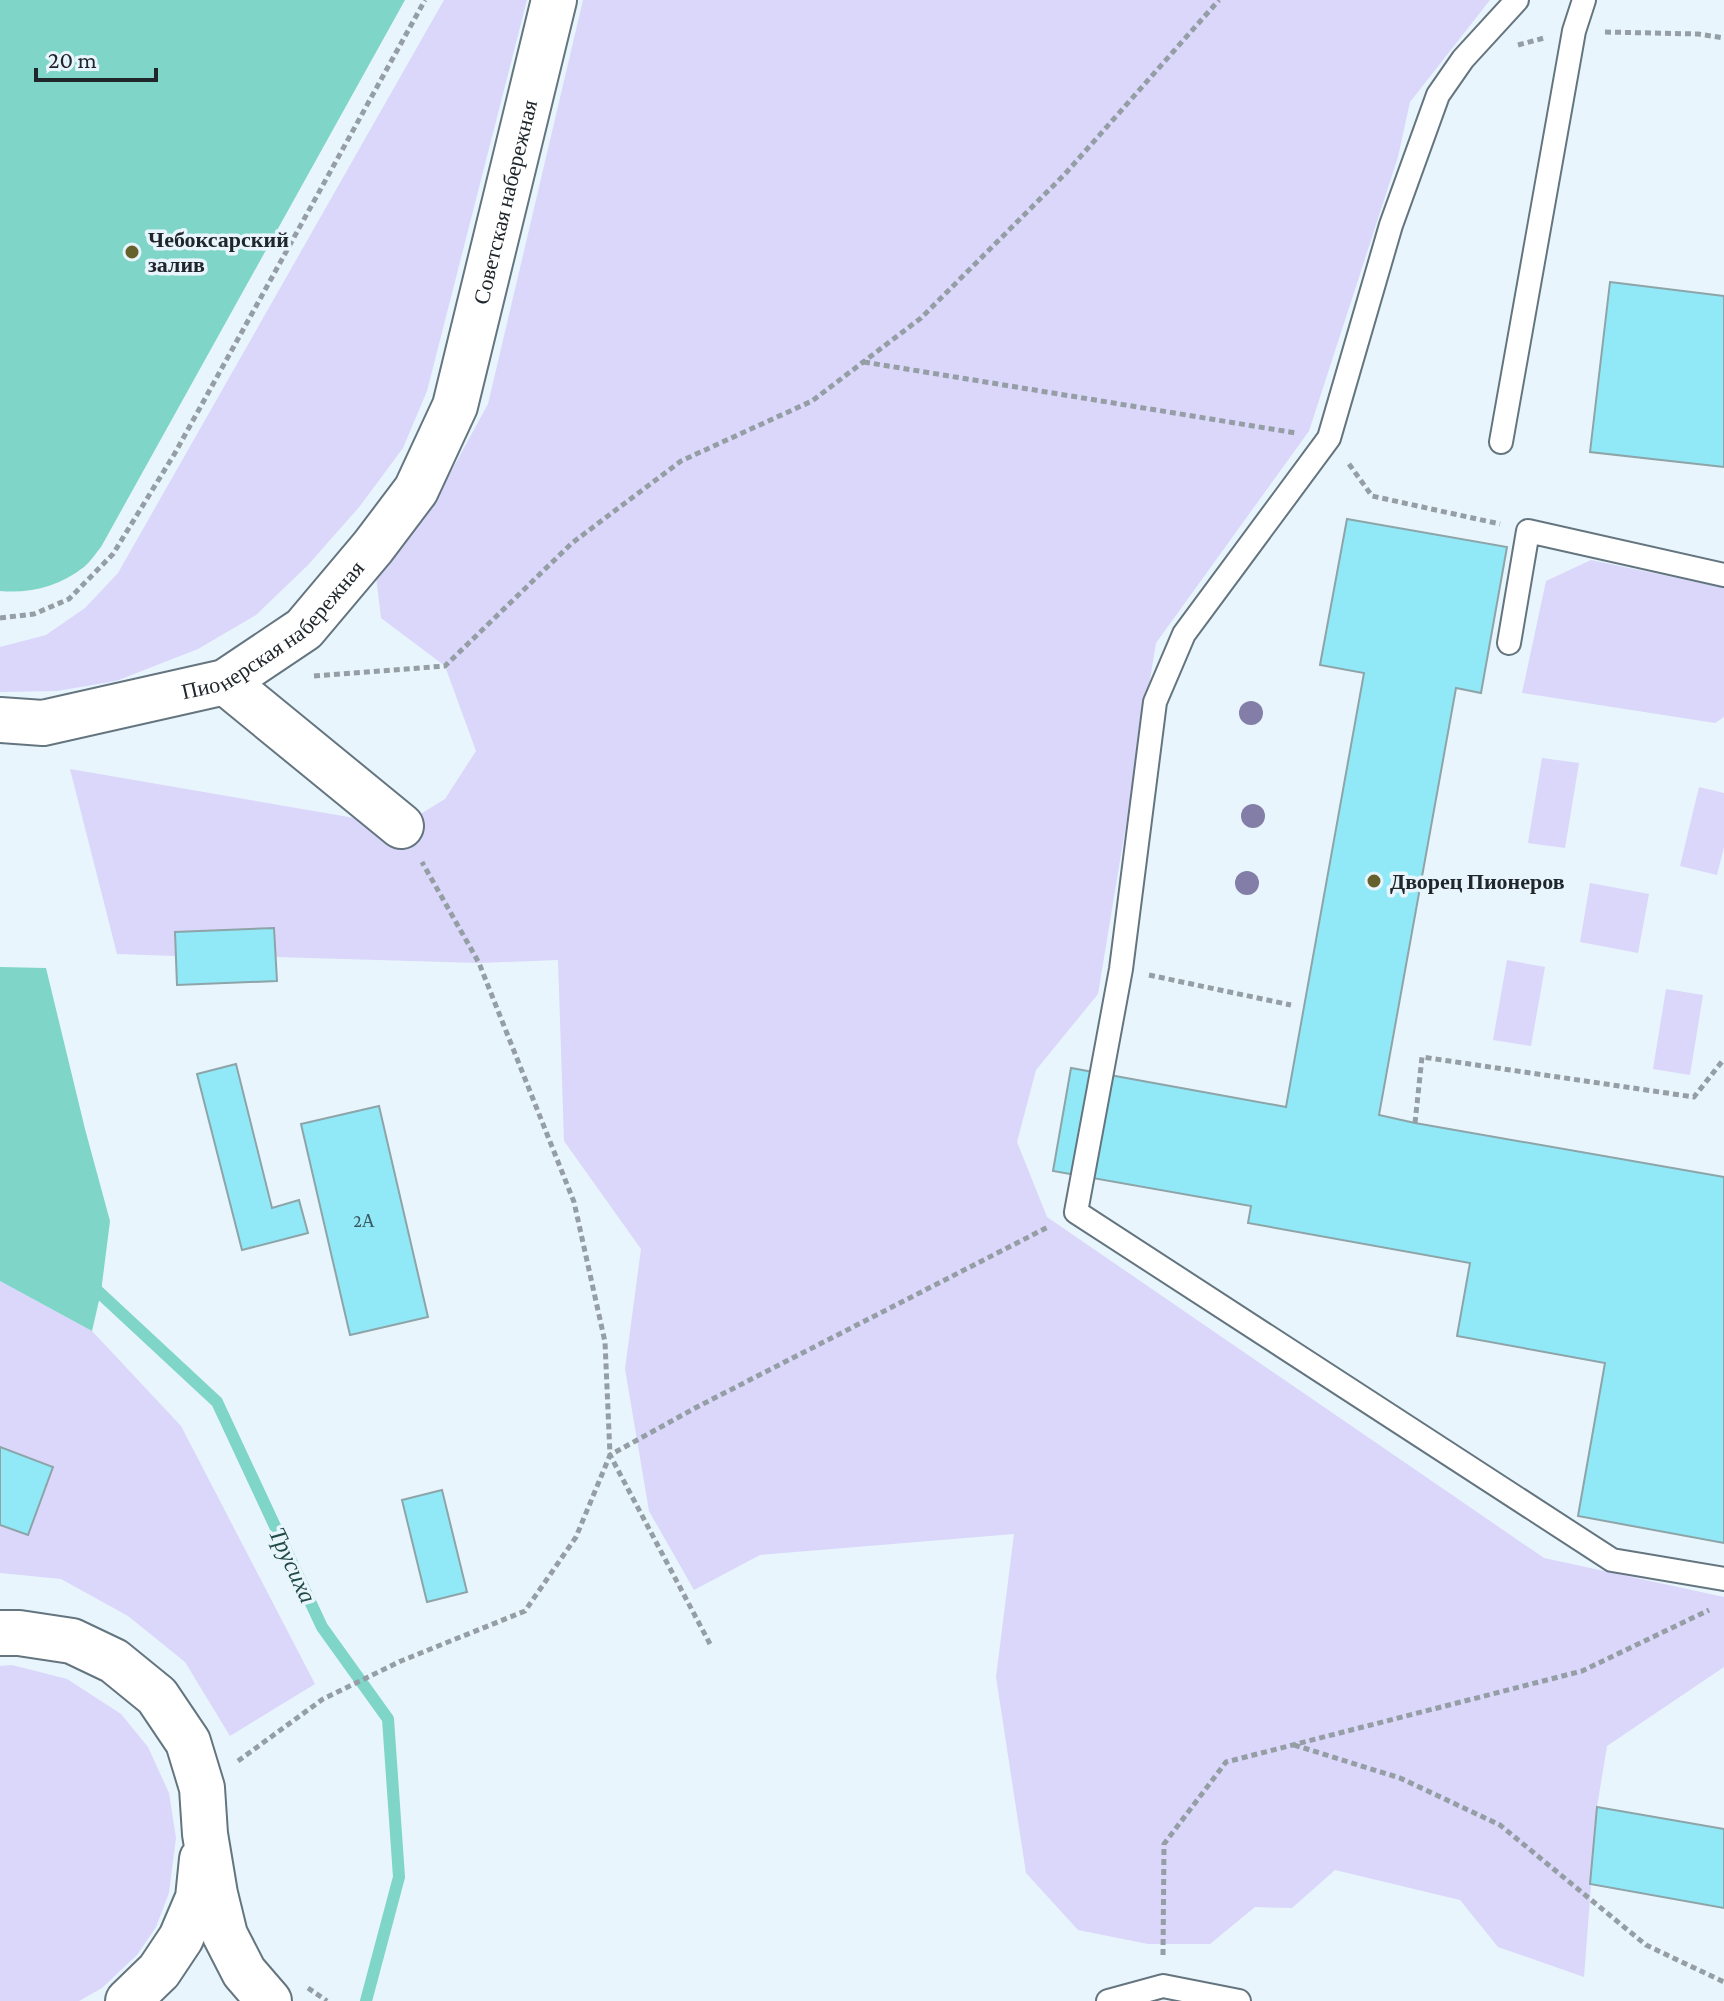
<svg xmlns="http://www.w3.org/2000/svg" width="1724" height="2001" viewBox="0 0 1724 2001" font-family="'Crimson Pro',serif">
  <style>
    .green { fill: #dad7fb }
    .water { fill: #7ed5c8 }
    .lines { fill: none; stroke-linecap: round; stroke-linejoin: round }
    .stream { stroke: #7ed5c8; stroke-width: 12 }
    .building { fill: #91e9f8; stroke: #8da4a8; stroke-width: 2 }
    .lane-casing { stroke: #64757f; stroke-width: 26 }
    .street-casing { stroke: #64757f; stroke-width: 48 }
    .secondary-casing { stroke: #64757f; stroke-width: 48 }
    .path { stroke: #949ea4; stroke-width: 5; stroke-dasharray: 6 4; stroke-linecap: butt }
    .lane { stroke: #fff; stroke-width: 22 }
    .street { stroke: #fff; stroke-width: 44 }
    .secondary { stroke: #fff; stroke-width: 44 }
    .tree { fill: #827ea7 }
    .poi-dot { fill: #65612d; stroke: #e9f5fc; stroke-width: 3 }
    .labels { text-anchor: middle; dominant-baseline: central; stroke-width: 7; stroke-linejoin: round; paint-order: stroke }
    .number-label { font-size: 18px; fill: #3c585f }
    .street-label { font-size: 22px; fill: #20272c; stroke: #e9f5fc }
    .poi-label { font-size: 22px; font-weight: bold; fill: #20272c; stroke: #e9f5fc; text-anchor: start }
    .water-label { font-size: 24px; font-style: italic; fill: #214a44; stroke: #e9f5fc }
  </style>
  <rect width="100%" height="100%" fill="#e9f5fc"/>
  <path class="green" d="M 444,0 L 527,0 L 427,391 L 403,448 L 360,506 L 308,565 L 256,615 L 198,649 L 116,681 L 57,691 L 0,692 L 0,647 L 46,635 L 85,608 L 118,573 Z
    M 583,0 L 1490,0 L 1410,102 L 1398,157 L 1309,431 L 1156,643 L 1098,994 L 1036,1070 L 1017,1142 L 1047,1217 L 1544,1558 L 1724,1597 L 1724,1667 L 1607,1746 L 1597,1807 L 1584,1977 L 1498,1947 L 1460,1900 L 1335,1870 L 1292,1908 L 1255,1907 L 1210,1944 L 1148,1944 L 1078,1930 L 1026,1873 L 996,1677 L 1014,1534 L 760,1555 L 694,1590 L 649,1511 L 625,1369 L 641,1249 L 564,1141 L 558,960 L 479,963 L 276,957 L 274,928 L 175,932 L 176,956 L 117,954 L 70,769 L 401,826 L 445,799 L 476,751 L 445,666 L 381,618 L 375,568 L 442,488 L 488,404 Z
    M 1591,560 L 1724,588 L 1724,717 L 1715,723 L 1522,693 L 1546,581 Z
    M 1542,758 L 1579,763 L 1565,848 L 1528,843 Z
    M 1699,787 L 1724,793 L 1724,847 L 1717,875 L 1680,866 Z
    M 1590,883 L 1649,894 L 1638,953 L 1580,942 Z
    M 1507,960 L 1545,967 L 1531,1046 L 1493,1040 Z
    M 1666,989 L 1703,995 L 1690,1075 L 1653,1069 Z
    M 0,1281 L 92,1331 L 181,1426 L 315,1684 L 230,1736 L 185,1662 L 128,1616 L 61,1579 L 0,1573 Z
    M 12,1665 L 67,1679 L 121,1714 L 148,1747 L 169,1793 L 176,1838 L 169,1893 L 156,1927 L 137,1955 L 102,1988 L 79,2001 L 0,2001 L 0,1666 Z"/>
  <path class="water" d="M 0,0 L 405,0 L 101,547 C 96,553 91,561 84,567 C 60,586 30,594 0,591 Z
    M 0,967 L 46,968 L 85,1129 L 110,1221 L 101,1292 L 92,1331 L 0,1281 Z"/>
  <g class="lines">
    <path class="stream" d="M 88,1282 L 217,1402 L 322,1627 L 388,1719 L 399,1877 L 366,2001"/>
  </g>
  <path class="building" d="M 1610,282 L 1724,296 L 1724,467 L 1590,452 Z
    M 1347,519 L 1507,547 L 1481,693 L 1456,688 L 1379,1115 L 1415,1123 L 1724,1177 L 1724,1543 L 1578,1516 L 1605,1363 L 1457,1336 L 1470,1263 L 1248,1223 L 1251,1206 L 1053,1171 L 1071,1068 L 1286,1107 L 1364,673 L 1320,665 Z
    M 274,928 L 277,981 L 177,985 L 175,932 Z
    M 236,1064 L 272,1208 L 299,1200 L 308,1233 L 242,1250 L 197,1074 Z
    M 379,1106 L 428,1317 L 350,1335 L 301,1124 Z
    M 0,1447 L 53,1467 L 28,1535 L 0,1525 Z
    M 442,1490 L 467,1592 L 427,1602 L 402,1500 Z
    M 1597,1807 L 1724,1829 L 1724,1908 L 1590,1884 Z"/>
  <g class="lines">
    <defs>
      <path id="lane" d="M 1517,0 L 1463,59 L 1438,95 L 1391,225 L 1329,438 L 1184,634 L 1155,702 L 1121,969 L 1076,1212 L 1612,1560 L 1724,1579
        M 1501,442 L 1574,31 L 1584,0
        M 1509,643 L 1528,531 L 1724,575
        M 1108,2001 L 1163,1986 L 1239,2001"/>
      <g id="street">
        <path d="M 225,682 L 401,826"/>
        <path id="s1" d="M 0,720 L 43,723 L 225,682 L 304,629 L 373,547 L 416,490 L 455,406 L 554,0"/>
      </g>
      <path id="secondary" d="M 0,1633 L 19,1633 L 72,1641 L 114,1661 L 157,1696 L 188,1742 L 202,1788 L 205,1834 L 215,1894 L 225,1935 L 244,1972 L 269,2001
        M 128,2001 L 159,1971 L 181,1938 L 198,1898 L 202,1859"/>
    </defs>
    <use href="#lane" class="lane-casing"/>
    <use href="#street" class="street-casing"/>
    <use href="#secondary" class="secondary-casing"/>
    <path class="path" d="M 1605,32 L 1698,34 L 1724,38
      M 1518,45 L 1544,38
      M 864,362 L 1296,433
      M 1349,464 L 1372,496 L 1500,524
      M 0,618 L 34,614 L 69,599 L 113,554 L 175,453 L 425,0
      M 314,676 L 445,666 L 572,543 L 681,461 L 812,401 L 921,318 L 1065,174 L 1219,0
      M 1149,975 L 1291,1005
      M 1415,1123 L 1422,1057 L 1694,1097 L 1724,1059
      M 710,1644 L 610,1455 L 697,1407 L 1050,1226
      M 1294,1745 L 1400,1778 L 1500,1825 L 1646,1945 L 1724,1982
      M 238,1761 L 323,1699 L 401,1661 L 525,1611 L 576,1537 L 610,1455 L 605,1342 L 574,1202 L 479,963 L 422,862
      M 1163,1955 L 1164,1844 L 1226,1762 L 1582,1671 L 1709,1610
      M 308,1988 L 327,2001"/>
    <use href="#lane" class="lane"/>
    <use href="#street" class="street"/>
    <use href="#secondary" class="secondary"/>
  </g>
  <g class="tree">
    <circle cx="1251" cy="713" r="12"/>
    <circle cx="1253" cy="816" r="12"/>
    <circle cx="1247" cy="883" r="12"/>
  </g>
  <g class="poi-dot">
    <circle cx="132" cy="252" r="8"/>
    <circle cx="1374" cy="881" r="8"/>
  </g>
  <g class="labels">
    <g class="number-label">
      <text x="364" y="1221">2А</text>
    </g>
    <g class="street-label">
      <text stroke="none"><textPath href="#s1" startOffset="806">Советская набережная</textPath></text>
      <text stroke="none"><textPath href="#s1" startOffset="298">Пионерская набережная</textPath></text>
    </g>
    <g class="poi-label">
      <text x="148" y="239">Чебоксарский<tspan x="148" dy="25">залив</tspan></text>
      <text x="1390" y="881">Дворец Пионеров</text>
    </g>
    <g class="water-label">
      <text transform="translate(293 1565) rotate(65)">Трусиха</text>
    </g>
  </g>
  <path d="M36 68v12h120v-12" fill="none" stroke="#20272c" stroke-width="4"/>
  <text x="48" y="68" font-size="24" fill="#20272c" stroke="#e9f5fc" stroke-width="6" paint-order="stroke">20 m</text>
</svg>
